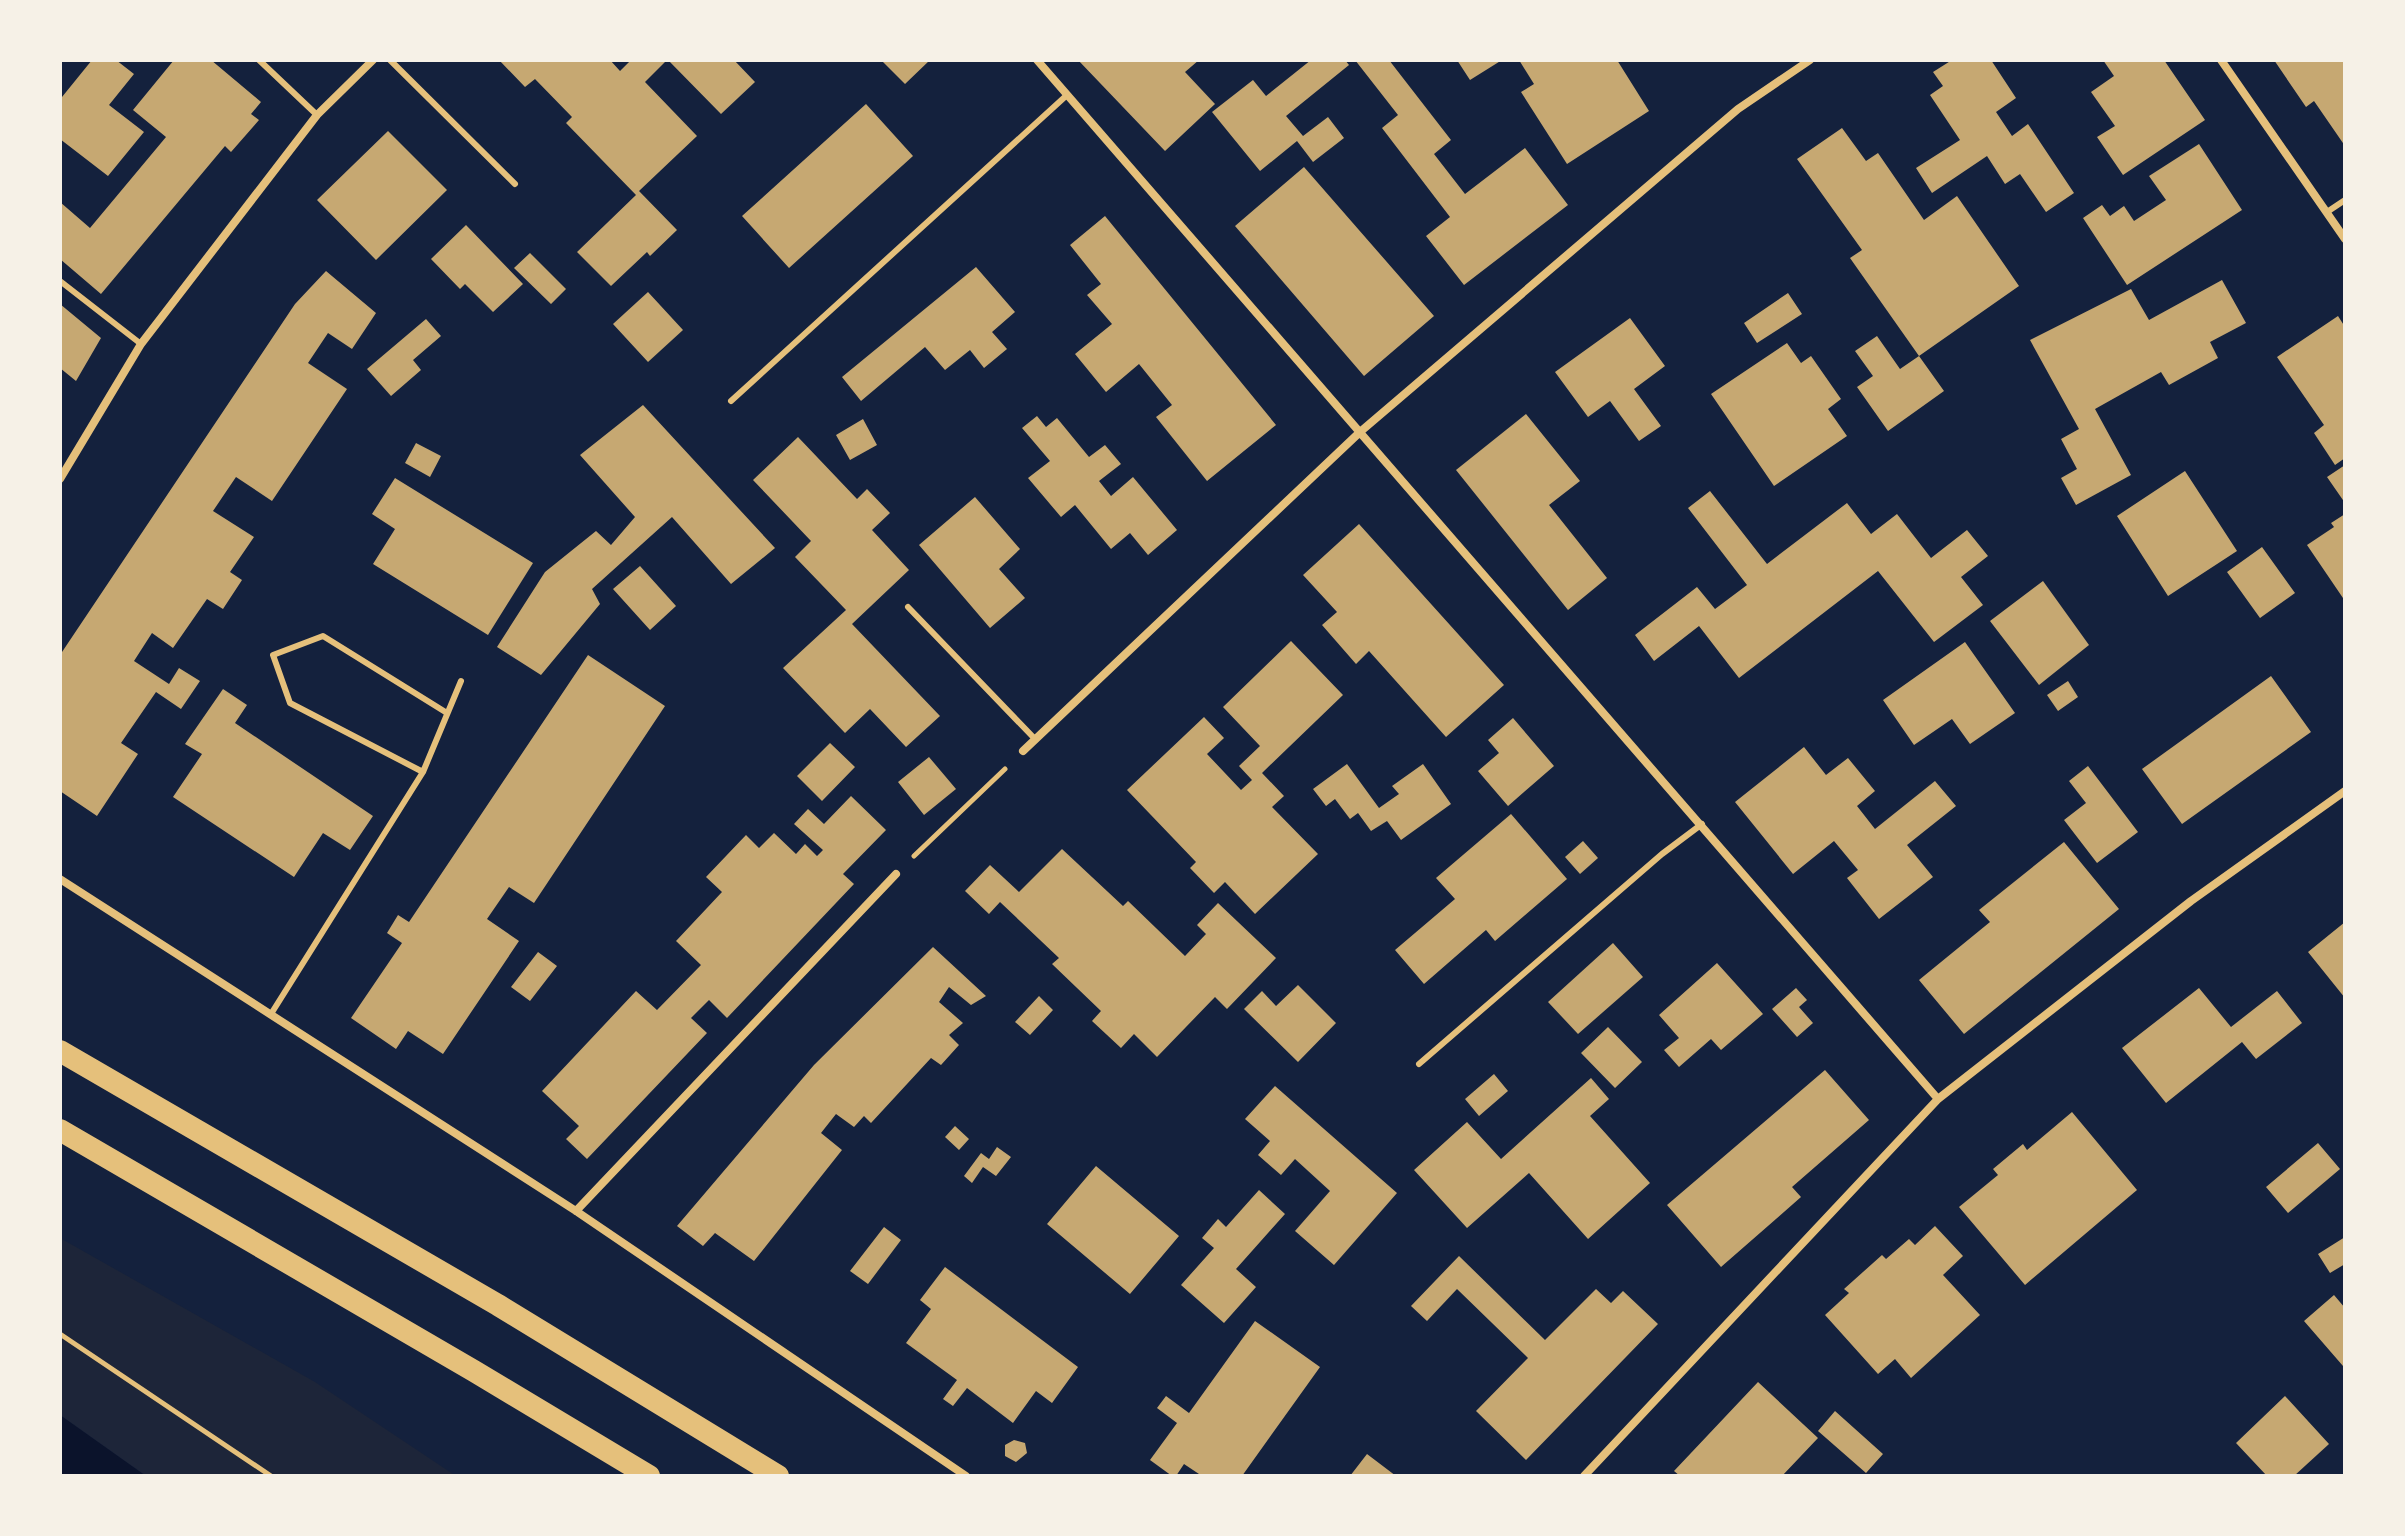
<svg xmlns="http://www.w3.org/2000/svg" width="2405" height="1536" viewBox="0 0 2405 1536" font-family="'Times New Roman',serif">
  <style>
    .green { fill: #1d2539 }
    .water { fill: #0b132b }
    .building { fill: #c6a872 }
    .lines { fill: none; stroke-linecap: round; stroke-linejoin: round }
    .path { stroke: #e5c07b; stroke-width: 5 }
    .service { stroke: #e5c07b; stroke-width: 6 }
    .minor { stroke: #e5c07b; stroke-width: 8 }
    .trunk { stroke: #e5c07b; stroke-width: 22 }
  </style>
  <rect width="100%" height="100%" fill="#14213d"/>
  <path class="green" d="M 60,1238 L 315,1382 L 456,1476 L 146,1476 L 60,1415 Z"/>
  <path class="water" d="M 60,1415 L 146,1476 L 60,1476 Z"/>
  <path class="building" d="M 92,60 L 116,60 L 134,74 L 109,105 L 144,132 L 108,176 L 60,139 L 60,95 L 62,97 Z
    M 174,60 L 211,60 L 261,102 L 251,114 L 259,120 L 231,152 L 225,146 L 101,294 L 60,259 L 60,202 L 90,228 L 166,137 L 133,110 Z
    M 499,60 L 610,60 L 620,71 L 631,60 L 667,60 L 645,82 L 697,136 L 639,191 L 677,230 L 650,256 L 647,252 L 611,286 L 577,252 L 636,195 L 566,123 L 572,117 L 535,79 L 525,87 Z
    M 668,60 L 734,60 L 755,82 L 721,114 Z
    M 881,60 L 930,60 L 905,84 Z
    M 1078,60 L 1199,60 L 1185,72 L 1215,104 L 1165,151 Z
    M 1311,60 L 1345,60 L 1349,65 L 1286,116 L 1303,136 L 1328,117 L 1344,138 L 1313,162 L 1297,141 L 1260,171 L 1212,112 L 1253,80 L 1266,96 Z
    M 1355,60 L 1389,60 L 1451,140 L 1434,154 L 1465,194 L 1525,148 L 1568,205 L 1464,285 L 1426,236 L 1450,217 L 1382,128 L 1398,115 Z
    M 1457,60 L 1502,60 L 1470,80 Z
    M 1519,60 L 1617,60 L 1649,111 L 1567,164 L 1521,92 L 1534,84 Z
    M 1952,60 L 1991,60 L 2016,98 L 1996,112 L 2012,136 L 2028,124 L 2074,193 L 2046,212 L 2020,174 L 2005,184 L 1987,156 L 1932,193 L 1916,168 L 1960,140 L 1930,95 L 1943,86 L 1933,72 Z
    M 2103,60 L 2164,60 L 2205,120 L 2123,175 L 2097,137 L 2115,126 L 2091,92 L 2114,76 Z
    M 2274,60 L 2345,60 L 2345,146 L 2314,101 L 2306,107 Z
    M 866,104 L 913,156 L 789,268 L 742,216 Z
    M 1842,128 L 1866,161 L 1878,153 L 1924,220 L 1957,196 L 2019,286 L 1919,356 L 1850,258 L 1862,250 L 1797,159 Z
    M 388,131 L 447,190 L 376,260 L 317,200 Z
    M 2199,144 L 2242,210 L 2127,285 L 2083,218 L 2102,205 L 2110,216 L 2124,206 L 2134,221 L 2166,200 L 2149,176 Z
    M 1304,167 L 1434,316 L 1364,376 L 1235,226 Z
    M 1105,216 L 1276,425 L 1207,481 L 1156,417 L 1172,405 L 1139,364 L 1106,392 L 1075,354 L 1112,324 L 1087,295 L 1101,284 L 1070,245 Z
    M 466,225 L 523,284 L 493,312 L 465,284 L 460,289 L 431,259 Z
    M 530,253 L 566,289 L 551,304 L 514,268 Z
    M 976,267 L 1015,312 L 992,332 L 1007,349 L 984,368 L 970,350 L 945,370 L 925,347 L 861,401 L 842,377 Z
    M 326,271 L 376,313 L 352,349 L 328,333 L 308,363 L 347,389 L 272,501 L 236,477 L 213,511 L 254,537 L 230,572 L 242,580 L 223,609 L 207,599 L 173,648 L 152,633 L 134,661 L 169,684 L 179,668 L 200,681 L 181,709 L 156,692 L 121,743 L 138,754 L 97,816 L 60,791 L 60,655 L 295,304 Z
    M 2222,280 L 2246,323 L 2210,342 L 2218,358 L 2169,385 L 2161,372 L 2095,409 L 2131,475 L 2076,505 L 2061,478 L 2077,469 L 2061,439 L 2079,429 L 2030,340 L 2131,289 L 2149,320 Z
    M 648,292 L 683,330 L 648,362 L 613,324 Z
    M 1788,293 L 1802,314 L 1757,343 L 1744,323 Z
    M 60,304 L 101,338 L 76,381 L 60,368 Z
    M 2338,316 L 2345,327 L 2345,458 L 2335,465 L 2314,433 L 2324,425 L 2277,357 Z
    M 1630,318 L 1665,366 L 1634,389 L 1661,426 L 1639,441 L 1610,401 L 1588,417 L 1555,372 Z
    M 426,319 L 441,336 L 413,360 L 421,370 L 391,396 L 367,369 Z
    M 1877,336 L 1900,369 L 1919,356 L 1944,391 L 1888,431 L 1857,387 L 1873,376 L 1855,351 Z
    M 1787,343 L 1801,363 L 1811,356 L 1841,399 L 1828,409 L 1847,436 L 1774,486 L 1711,394 Z
    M 643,405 L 775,548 L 731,584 L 672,517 L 592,589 L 600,604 L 541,675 L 497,647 L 545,572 L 596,531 L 611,545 L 635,517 L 580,455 Z
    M 1526,414 L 1580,481 L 1549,505 L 1607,578 L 1568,610 L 1456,470 Z
    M 1037,416 L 1046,427 L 1057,418 L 1089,457 L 1105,445 L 1121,464 L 1099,481 L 1111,496 L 1133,477 L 1177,530 L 1148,555 L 1130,533 L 1111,549 L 1075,505 L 1061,517 L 1028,478 L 1050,461 L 1022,428 Z
    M 863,419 L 877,445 L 850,460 L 836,435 Z
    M 798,437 L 857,499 L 867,489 L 890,513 L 872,530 L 909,570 L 852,624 L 940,716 L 906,747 L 870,709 L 845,733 L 783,668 L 846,610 L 795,557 L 811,541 L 753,480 Z
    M 416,443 L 441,456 L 430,477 L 405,463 Z
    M 2345,465 L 2345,503 L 2327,477 Z
    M 2185,471 L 2237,551 L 2168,596 L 2117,516 Z
    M 395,478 L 533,563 L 488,635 L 373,564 L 395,529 L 372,514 Z
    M 1710,491 L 1767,564 L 1847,503 L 1871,534 L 1897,514 L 1931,558 L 1967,530 L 1988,556 L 1961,577 L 1983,605 L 1934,642 L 1878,571 L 1739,678 L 1699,626 L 1654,661 L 1635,635 L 1697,587 L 1715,609 L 1747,585 L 1688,508 Z
    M 975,497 L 1020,549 L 999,569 L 1025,598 L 990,628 L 919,545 Z
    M 2345,514 L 2345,601 L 2307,545 L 2334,527 L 2331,523 Z
    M 1359,524 L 1504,685 L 1446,737 L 1369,651 L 1356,664 L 1322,625 L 1337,612 L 1303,575 Z
    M 2262,547 L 2295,593 L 2260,618 L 2227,572 Z
    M 640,566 L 676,606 L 650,630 L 613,589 Z
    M 2043,581 L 2089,645 L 2039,685 L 1990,621 Z
    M 1291,641 L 1343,695 L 1262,773 L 1284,796 L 1272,807 L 1318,854 L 1255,914 L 1225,882 L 1214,893 L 1190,868 L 1196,862 L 1127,790 L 1204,717 L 1224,738 L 1207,754 L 1241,790 L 1252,780 L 1239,766 L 1260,746 L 1223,707 Z
    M 1965,642 L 2015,713 L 1970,744 L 1952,719 L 1914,745 L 1883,700 Z
    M 588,655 L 665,706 L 534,903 L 509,887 L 487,919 L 519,941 L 443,1054 L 408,1031 L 396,1049 L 351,1018 L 402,943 L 387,933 L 398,915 L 409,922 Z
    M 2271,676 L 2311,732 L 2182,824 L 2142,769 Z
    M 2068,681 L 2078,697 L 2058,711 L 2047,695 Z
    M 223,689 L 247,705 L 235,723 L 373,816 L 350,850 L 323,833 L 294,877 L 173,797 L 202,754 L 185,744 Z
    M 1513,718 L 1554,766 L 1508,806 L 1478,771 L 1499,753 L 1488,740 Z
    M 830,743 L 855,767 L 822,801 L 797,776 Z
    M 1804,747 L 1826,775 L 1848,758 L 1875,791 L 1857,806 L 1875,829 L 1935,781 L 1956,806 L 1907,845 L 1933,877 L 1879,919 L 1847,878 L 1858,870 L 1834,841 L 1793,874 L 1735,802 Z
    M 929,757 L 956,789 L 924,815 L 898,782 Z
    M 1347,764 L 1379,808 L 1399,794 L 1392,786 L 1423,764 L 1451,804 L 1401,840 L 1387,821 L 1371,831 L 1358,813 L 1350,819 L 1335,799 L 1326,806 L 1313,789 Z
    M 2088,766 L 2138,832 L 2097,863 L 2064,820 L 2086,803 L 2069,781 Z
    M 851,796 L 886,830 L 843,874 L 854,884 L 727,1018 L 709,1000 L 691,1018 L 707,1033 L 587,1159 L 566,1139 L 579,1126 L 542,1091 L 636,991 L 657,1010 L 701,965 L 676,941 L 722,892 L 706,877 L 746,835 L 759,848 L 774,833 L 796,854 L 805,844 L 817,856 L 823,850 L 794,824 L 808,809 L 824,824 Z
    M 1511,814 L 1567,879 L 1495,941 L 1486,930 L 1424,984 L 1395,950 L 1455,899 L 1436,878 Z
    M 1583,841 L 1598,858 L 1580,874 L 1565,857 Z
    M 2064,842 L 2119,909 L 1964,1034 L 1919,980 L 1990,922 L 1979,910 Z
    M 1062,849 L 1123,906 L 1128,901 L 1185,956 L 1206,934 L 1197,925 L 1218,903 L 1276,958 L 1227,1009 L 1215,997 L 1157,1057 L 1134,1034 L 1121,1048 L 1092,1021 L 1101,1011 L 1052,964 L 1059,958 L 1000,902 L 989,914 L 965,891 L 990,865 L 1019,892 Z
    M 2345,922 L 2345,998 L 2308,952 Z
    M 1613,943 L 1643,977 L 1578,1034 L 1548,1002 Z
    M 933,947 L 986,996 L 971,1005 L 949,987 L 939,1002 L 963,1023 L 949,1035 L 959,1045 L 941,1065 L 931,1058 L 871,1123 L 864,1116 L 854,1127 L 836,1114 L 821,1133 L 842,1150 L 754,1261 L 715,1233 L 703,1246 L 677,1226 L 814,1065 Z
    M 538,952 L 557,966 L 530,1001 L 511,987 Z
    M 1717,963 L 1763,1014 L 1721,1050 L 1711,1039 L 1679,1067 L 1664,1050 L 1679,1038 L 1659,1015 Z
    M 1298,985 L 1336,1023 L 1298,1062 L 1244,1009 L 1262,991 L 1276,1006 Z
    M 1796,988 L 1807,1000 L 1799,1007 L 1813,1023 L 1797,1037 L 1772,1009 Z
    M 2199,988 L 2231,1027 L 2277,991 L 2302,1023 L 2256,1059 L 2242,1042 L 2166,1103 L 2122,1048 Z
    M 1039,996 L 1053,1010 L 1030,1035 L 1015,1022 Z
    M 1608,1027 L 1642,1062 L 1615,1088 L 1581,1053 Z
    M 1825,1070 L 1869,1120 L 1792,1187 L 1801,1197 L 1721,1267 L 1667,1205 Z
    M 1494,1074 L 1508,1091 L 1479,1116 L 1465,1099 Z
    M 1591,1078 L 1609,1099 L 1590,1116 L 1650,1183 L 1588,1239 L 1529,1173 L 1467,1228 L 1414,1170 L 1467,1122 L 1501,1159 Z
    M 1275,1086 L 1397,1193 L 1334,1265 L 1295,1231 L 1330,1191 L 1295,1159 L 1281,1175 L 1258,1155 L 1270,1141 L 1245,1119 Z
    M 2072,1112 L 2137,1190 L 2025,1285 L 1959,1207 L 1998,1175 L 1993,1169 L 2023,1144 L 2027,1150 Z
    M 955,1126 L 969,1139 L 959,1150 L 945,1137 Z
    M 2318,1143 L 2340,1169 L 2288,1213 L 2266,1187 Z
    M 997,1147 L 1011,1157 L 996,1176 L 983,1167 L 972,1183 L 964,1176 L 981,1153 L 989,1159 Z
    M 1096,1166 L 1179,1236 L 1130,1294 L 1047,1224 Z
    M 1259,1190 L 1285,1214 L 1236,1269 L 1256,1287 L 1224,1323 L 1181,1285 L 1214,1248 L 1202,1238 L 1218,1219 L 1226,1227 Z
    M 1935,1226 L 1963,1256 L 1943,1275 L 1980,1315 L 1911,1378 L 1895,1359 L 1878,1374 L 1825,1315 L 1849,1293 L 1844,1289 L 1882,1255 L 1886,1259 L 1909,1239 L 1915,1245 Z
    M 884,1227 L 901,1240 L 868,1284 L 850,1271 Z
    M 2345,1237 L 2345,1264 L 2330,1273 L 2318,1254 Z
    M 1459,1256 L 1545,1340 L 1596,1289 L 1611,1303 L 1623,1291 L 1658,1324 L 1526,1460 L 1476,1411 L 1528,1358 L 1457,1289 L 1427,1321 L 1411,1306 Z
    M 945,1267 L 1078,1367 L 1052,1403 L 1036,1391 L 1013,1423 L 967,1388 L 953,1406 L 943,1399 L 957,1380 L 906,1343 L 931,1309 L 920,1300 Z
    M 2334,1295 L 2345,1308 L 2345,1364 L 2343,1366 L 2304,1321 Z
    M 1255,1321 L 1320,1367 L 1242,1476 L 1202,1476 L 1184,1464 L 1176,1476 L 1172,1476 L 1150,1460 L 1177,1423 L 1157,1408 L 1166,1396 L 1189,1413 Z
    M 1758,1382 L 1818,1438 L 1782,1476 L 1680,1476 L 1674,1471 Z
    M 2285,1396 L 2329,1444 L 2294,1476 L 2267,1476 L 2236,1443 Z
    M 1835,1411 L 1883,1454 L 1866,1473 L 1818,1431 Z
    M 1014,1440 L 1025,1443 L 1027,1453 L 1016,1462 L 1005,1456 L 1005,1445 Z
    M 1367,1454 L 1396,1476 L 1350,1476 Z"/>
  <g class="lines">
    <path class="path" d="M 914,856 L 1005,769
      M 60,1334 L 271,1476"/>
    <path class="service" d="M 259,60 L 317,115
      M 390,60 L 515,184
      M 2327,212 L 2345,200
      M 60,281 L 141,344
      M 731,401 L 1067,95
      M 908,607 L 1035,739
      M 423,772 L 290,703 L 273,655 L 323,636 L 447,713
      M 271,1014 L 423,772 L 461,681
      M 1419,1064 L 1662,854 L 1702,824"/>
    <path class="minor" d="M 1037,60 L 1938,1099
      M 2221,60 L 2345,239
      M 60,479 L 141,344 L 317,115 L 373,60
      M 1023,751 L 1360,432 L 1738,109 L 1810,60
      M 60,879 L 576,1211 L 966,1476
      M 576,1211 L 896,874
      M 1584,1476 L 1938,1099 L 2191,901 L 2345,791"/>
    <path class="trunk" d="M 60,1051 L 498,1305 L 778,1476
      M 60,1130 L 474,1371 L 649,1476"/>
  </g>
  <rect width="2405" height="1536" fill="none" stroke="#f6f1e7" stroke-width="124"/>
</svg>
